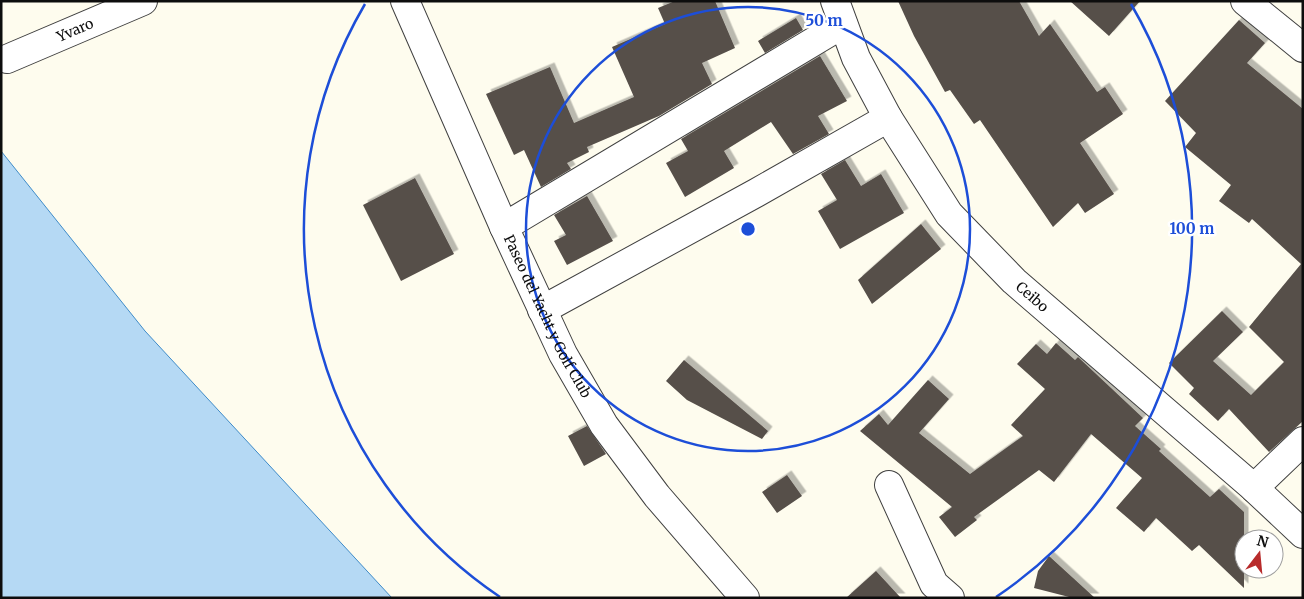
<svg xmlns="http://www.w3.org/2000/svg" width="1304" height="599" viewBox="0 0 1304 599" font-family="Merriweather,serif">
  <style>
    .water { fill: #b5d9f4; stroke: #3f8bc8 }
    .building { fill: #564f4a; filter: url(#shadow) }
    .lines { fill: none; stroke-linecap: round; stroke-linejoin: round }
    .minor-casing { stroke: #404040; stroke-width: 30 }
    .minor { stroke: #fff; stroke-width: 28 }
    .ring { fill: none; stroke: #1d4ed8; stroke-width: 2.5 }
    .labels { text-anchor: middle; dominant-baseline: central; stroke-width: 5; stroke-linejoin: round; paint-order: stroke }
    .street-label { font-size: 14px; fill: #0d0d0d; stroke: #fff }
    .centre { fill: #1d4ed8; stroke: #fff; stroke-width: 2.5 }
    .ring-label { font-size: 15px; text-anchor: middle; font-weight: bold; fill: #1d4ed8; stroke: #fff; stroke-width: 5; stroke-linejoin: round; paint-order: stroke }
  </style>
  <defs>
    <filter id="shadow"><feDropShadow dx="4.5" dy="-4.5" stdDeviation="0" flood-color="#0004"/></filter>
  </defs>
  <rect width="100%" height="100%" fill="#fefcee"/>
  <path class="water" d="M 1,151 L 145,331 L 392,598 L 1,598 Z"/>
  <path class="building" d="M 675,1 L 715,1 L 735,48 L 702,63 L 712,84 L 659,116 L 587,147 L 589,152 L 567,163 L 571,169 L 541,187 L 524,150 L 514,155 L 486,94 L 550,67 L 574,123 L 634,97 L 612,47 L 665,24 L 658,8 Z
    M 898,1 L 1019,1 L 1039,36 L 1050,24 L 1097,92 L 1105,87 L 1123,114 L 1080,143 L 1114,194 L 1085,213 L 1078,203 L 1053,227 L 980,120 L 974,124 L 950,90 L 945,92 L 914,36 Z
    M 1070,1 L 1140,1 L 1109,36 Z
    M 796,18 L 803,30 L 765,53 L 758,41 Z
    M 1239,20 L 1265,43 L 1247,63 L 1303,109 L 1303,421 L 1269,452 L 1229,409 L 1218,421 L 1189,394 L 1194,388 L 1169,363 L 1222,311 L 1243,332 L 1213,361 L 1251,395 L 1284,362 L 1249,327 L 1301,264 L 1252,219 L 1249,223 L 1219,201 L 1231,185 L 1185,147 L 1196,133 L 1165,101 Z
    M 820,56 L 847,101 L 818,116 L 829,134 L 793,154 L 771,122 L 724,151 L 734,168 L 685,197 L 666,163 L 688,151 L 681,139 Z
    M 845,160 L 861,186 L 881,174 L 904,213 L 840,249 L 818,211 L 837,200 L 821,174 Z
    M 415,178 L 454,254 L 401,281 L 363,205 Z
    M 587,196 L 613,241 L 567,265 L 554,241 L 566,235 L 554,215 Z
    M 921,224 L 941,249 L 872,304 L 858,280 Z
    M 1056,343 L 1075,360 L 1078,357 L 1143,418 L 1135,426 L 1161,449 L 1159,451 L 1210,497 L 1219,489 L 1244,512 L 1244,588 L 1199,545 L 1192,551 L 1156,518 L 1144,532 L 1116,508 L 1142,478 L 1091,434 L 1054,482 L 1039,470 L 974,517 L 977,520 L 955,537 L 939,517 L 952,507 L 860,431 L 879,414 L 888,425 L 928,380 L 949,399 L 919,433 L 970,474 L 1023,436 L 1011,425 L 1045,389 L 1017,364 L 1036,344 L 1047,354 Z
    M 684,360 L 768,431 L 762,439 L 687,400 L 666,381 Z
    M 587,426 L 606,454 L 584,466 L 568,436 Z
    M 787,475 L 802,496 L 777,513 L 762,492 Z
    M 1049,556 L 1095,598 L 1073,598 L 1034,588 L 1038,571 Z
    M 876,571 L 901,598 L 846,598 Z"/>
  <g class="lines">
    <defs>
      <g id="minor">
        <path id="s1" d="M 405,1 L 504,227 L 563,354 L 604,425 L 657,496 L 745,598"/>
        <path id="s2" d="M 835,1 L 856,58 L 888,118 L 949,214 L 1014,281 L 1254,488 L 1303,534"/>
        <path d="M 1245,1 L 1303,48"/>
        <path id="s3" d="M 7,59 L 143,1"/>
        <path d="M 504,227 L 843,24"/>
        <path d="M 542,310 L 756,193 L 888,118"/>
        <path d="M 889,485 L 934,584 L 950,598"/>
        <path d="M 1254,488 L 1303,441"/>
      </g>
    </defs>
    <use href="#minor" class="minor-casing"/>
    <use href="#minor" class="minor"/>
  </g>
  <g class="ring">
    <circle cx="748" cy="229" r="222"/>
    <path d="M500 597A444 444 0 0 1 365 4M1131 4A444 444 0 0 1 996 597"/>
  </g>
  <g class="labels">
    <g class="street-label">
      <text stroke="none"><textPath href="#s3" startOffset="74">Yvaro</textPath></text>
      <text stroke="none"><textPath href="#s2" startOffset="360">Ceibo</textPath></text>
      <text stroke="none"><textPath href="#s1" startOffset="346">Paseo del Yacht y Golf Club</textPath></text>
    </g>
  </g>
  <circle cx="748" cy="229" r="8" class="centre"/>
  <g class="ring-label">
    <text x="824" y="26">50 m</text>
    <text x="1192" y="234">100 m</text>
  </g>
  <rect width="1304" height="599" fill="none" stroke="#0d0d0d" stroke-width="5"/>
  <g transform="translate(1259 554) rotate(16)"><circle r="24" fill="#ffffff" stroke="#9e9e9e"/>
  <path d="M0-4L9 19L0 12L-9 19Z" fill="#b82b2b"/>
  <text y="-8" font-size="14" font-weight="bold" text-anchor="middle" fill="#0d0d0d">N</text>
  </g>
</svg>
